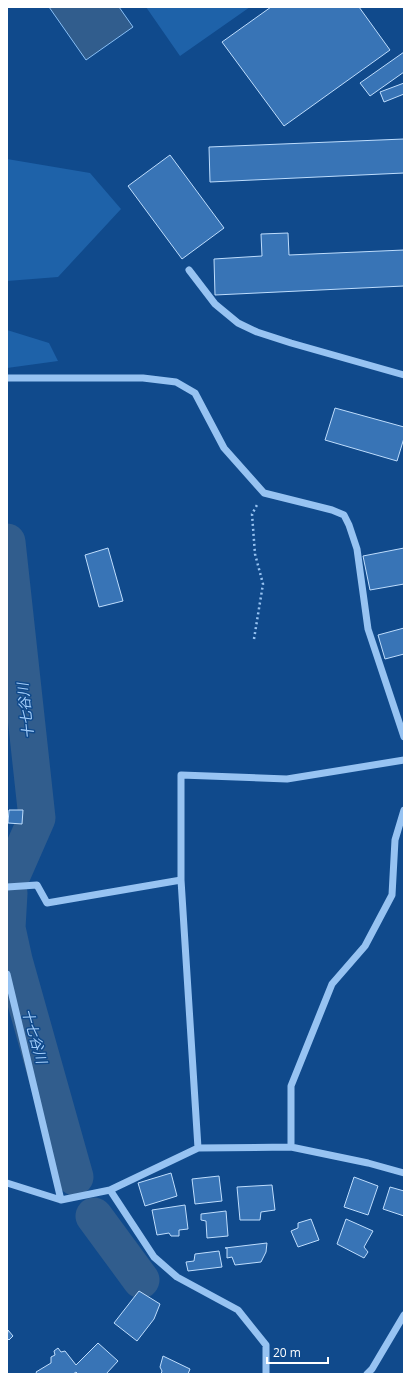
<svg xmlns="http://www.w3.org/2000/svg" width="411" height="1381" viewBox="0 0 411 1381" font-family="'Open Sans','Noto Sans JP',sans-serif">
  <style>
    .green { fill: #1e62a9 }
    .water { fill: #315d8d; stroke: #88bff6 }
    .lines { fill: none; stroke-linecap: round; stroke-linejoin: round }
    .river { stroke: #315d8d; stroke-width: 37 }
    .building { fill: #3874b6; stroke: #beddfd }
    .path { stroke: #97c3f2; stroke-width: 2.5; stroke-dasharray: 2 3; stroke-linecap: butt }
    .minor { stroke: #97c3f2; stroke-width: 7 }
    .labels { text-anchor: middle; dominant-baseline: central; stroke-width: 3; stroke-linejoin: round; paint-order: stroke }
    .water-label { font-size: 14px; font-style: italic; fill: #a2cdfa; stroke: #104a8c }
  </style>
  <rect width="100%" height="100%" fill="#104a8c"/>
  <path class="green" d="M 146,7 L 250,7 L 180,56 Z
    M 7,159 L 90,173 L 121,209 L 58,277 L 7,281 Z
    M 7,330 L 49,343 L 58,361 L 7,368 Z"/>
  <path class="water" d="M 49,7 L 119,7 L 133,27 L 86,60 Z"/>
  <g class="lines">
    <path class="river" d="M 7,542 L 37,818 L 12,875
      M 9,893 L 7,928 L 14,960 L 75,1177
      M 94,1216 L 141,1280"/>
  </g>
  <path class="building" d="M 271,7 L 359,7 L 390,50 L 284,126 L 222,42 Z
    M 404,52 L 404,72 L 370,96 L 360,83 Z
    M 404,83 L 404,94 L 384,102 L 380,92 Z
    M 404,139 L 404,173 L 210,182 L 209,147 Z
    M 170,155 L 224,228 L 182,259 L 128,186 Z
    M 288,233 L 289,255 L 404,250 L 404,286 L 215,295 L 214,259 L 262,256 L 261,234 Z
    M 335,408 L 404,427 L 404,438 L 397,461 L 325,440 Z
    M 108,548 L 123,601 L 99,607 L 85,555 Z
    M 404,548 L 404,584 L 370,590 L 363,556 Z
    M 404,628 L 404,654 L 385,659 L 378,635 Z
    M 9,810 L 23,810 L 22,824 L 8,823 Z
    M 171,1173 L 177,1196 L 145,1206 L 138,1183 Z
    M 219,1176 L 222,1201 L 195,1204 L 192,1179 Z
    M 354,1177 L 378,1186 L 368,1215 L 344,1207 Z
    M 272,1185 L 275,1210 L 261,1212 L 260,1220 L 240,1220 L 237,1187 Z
    M 390,1187 L 404,1191 L 404,1216 L 383,1209 Z
    M 185,1205 L 188,1229 L 179,1230 L 179,1236 L 171,1236 L 169,1233 L 157,1235 L 152,1210 Z
    M 226,1211 L 228,1236 L 207,1238 L 206,1221 L 201,1220 L 201,1214 Z
    M 311,1219 L 319,1240 L 298,1247 L 291,1231 L 298,1228 L 298,1223 Z
    M 346,1219 L 373,1231 L 364,1247 L 368,1252 L 364,1258 L 337,1244 Z
    M 267,1243 L 266,1252 L 261,1262 L 235,1265 L 232,1257 L 227,1258 L 227,1248 L 225,1248 Z
    M 219,1251 L 222,1267 L 188,1271 L 186,1262 L 194,1261 L 195,1254 Z
    M 139,1291 L 160,1304 L 154,1319 L 137,1341 L 114,1323 Z
    M 8,1330 L 13,1336 L 9,1340 L 7,1338 Z
    M 98,1343 L 118,1361 L 106,1374 L 78,1374 L 76,1372 L 73,1374 L 37,1374 L 36,1372 L 51,1363 L 51,1357 L 55,1355 L 54,1351 L 58,1348 L 61,1352 L 65,1351 L 76,1365 Z
    M 163,1356 L 190,1369 L 188,1374 L 161,1374 L 162,1371 L 160,1367 Z"/>
  <g class="lines">
    <path class="path" d="M 254,639 L 263,584 L 255,554 L 252,514 L 257,505"/>
    <path class="minor" d="M 189,270 L 215,304 L 238,323 L 257,332 L 291,343 L 404,375
      M 7,378 L 143,378 L 176,382 L 195,393 L 224,448 L 264,493 L 332,510 L 344,515 L 349,525 L 357,549 L 368,629 L 404,737
      M 7,887 L 37,885 L 47,903 L 181,880
      M 7,974 L 61,1200
      M 291,1147 L 291,1086 L 332,984 L 365,946 L 392,895 L 395,840 L 404,810
      M 198,1148 L 181,880 L 181,775 L 287,779 L 404,760
      M 7,1183 L 61,1200 L 110,1190 L 198,1148 L 291,1147 L 368,1163 L 404,1173
      M 110,1190 L 154,1257 L 177,1277 L 238,1310 L 266,1345 L 266,1374
      M 367,1374 L 372,1369 L 404,1315"/>
  </g>
  <g class="labels">
    <g class="water-label">
      <text transform="translate(25 711) rotate(-96)">十七谷川</text>
      <text transform="translate(35 1036) rotate(74)">十七谷川</text>
    </g>
  </g>
  <rect width="411" height="1381" fill="none" stroke="#ffffff" stroke-width="16"/>
  <path d="M267 1357v6h61v-6" fill="none" stroke="#ffffff" stroke-width="2"/>
  <text x="273" y="1357" font-size="12" fill="#ffffff" stroke="#104a8c" stroke-width="3" paint-order="stroke">20 m</text>
</svg>
